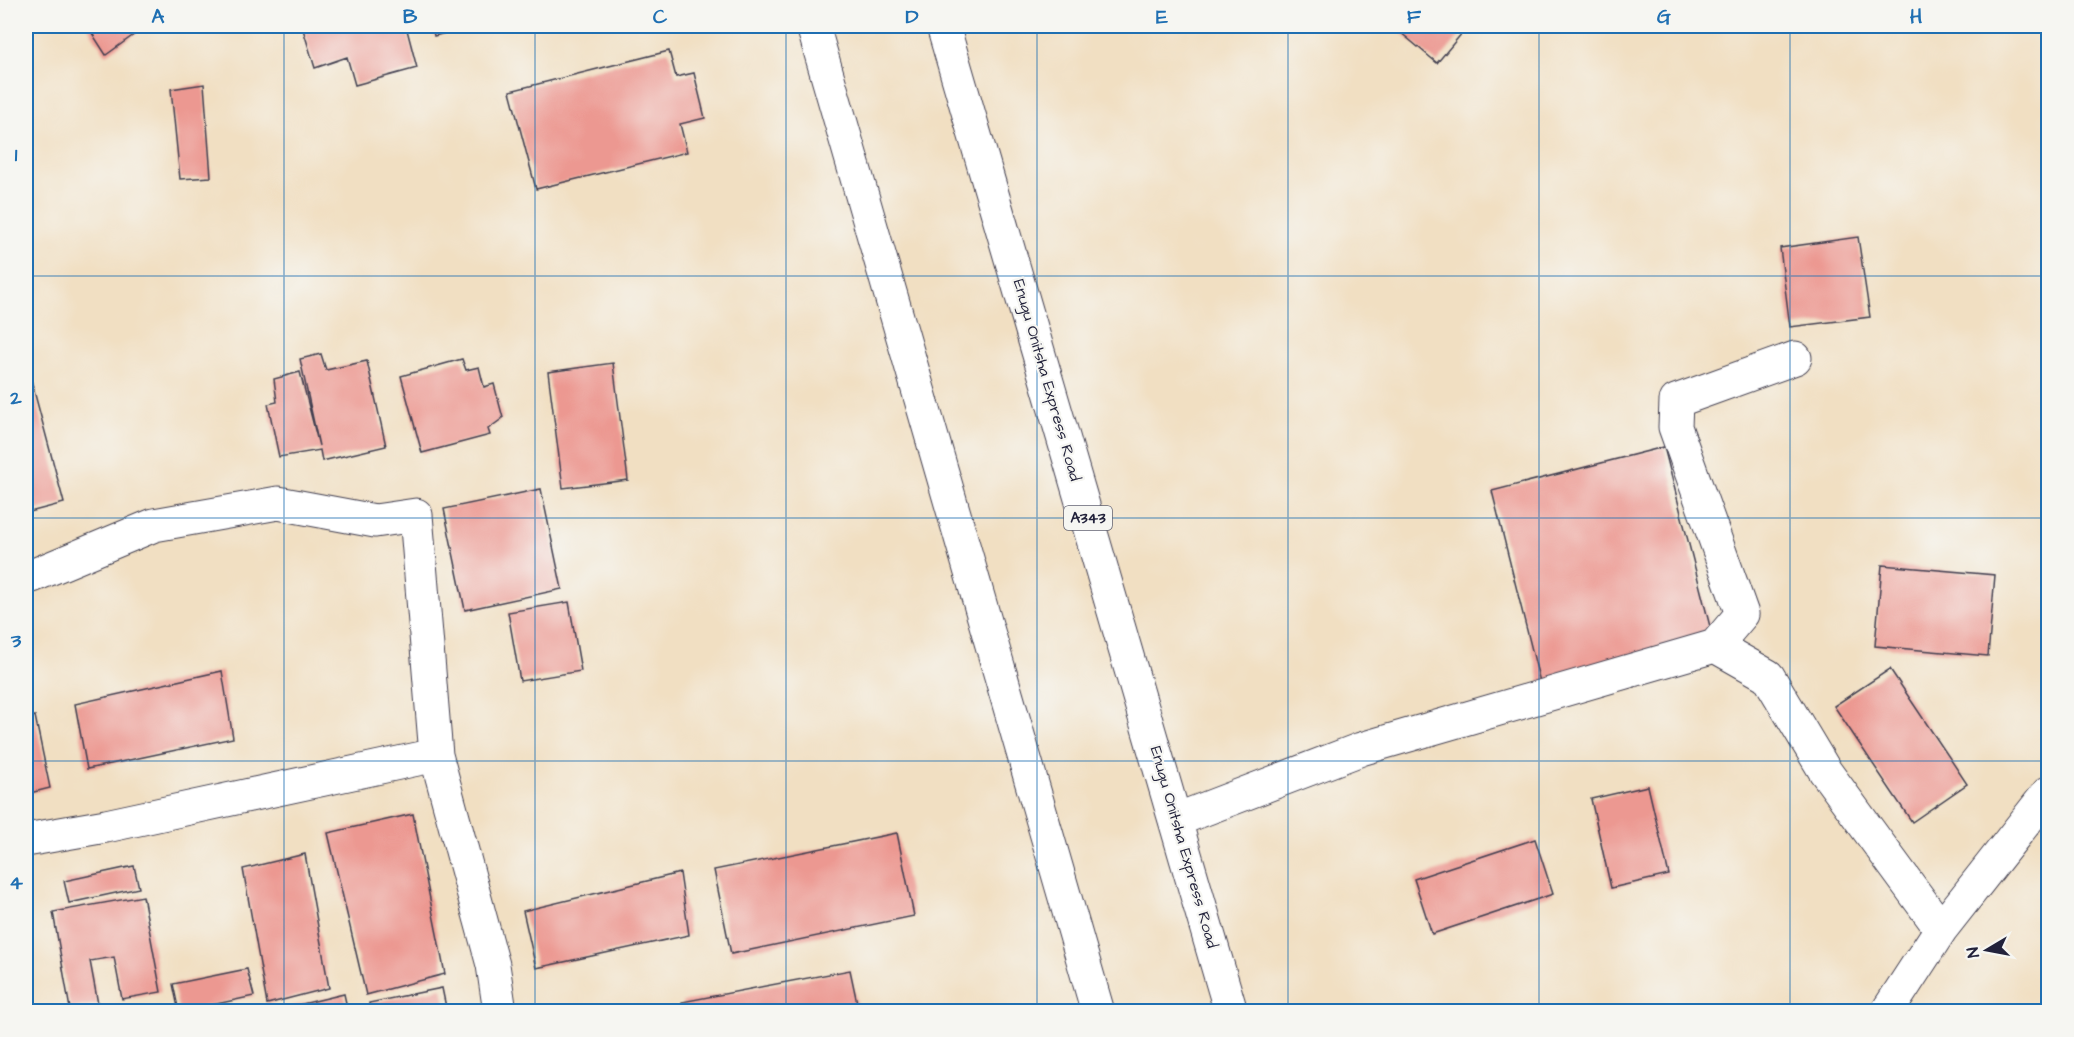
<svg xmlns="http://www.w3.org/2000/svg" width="2074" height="1037" viewBox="0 0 2074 1037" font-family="'Architects Daughter',sans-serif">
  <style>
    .building { fill: #ec9891 }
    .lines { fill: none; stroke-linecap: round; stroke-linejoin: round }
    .minor-casing { stroke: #413e4f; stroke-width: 35 }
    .highway-casing { stroke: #413e4f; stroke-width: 35 }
    .minor { stroke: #fff; stroke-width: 33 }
    .highway { stroke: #fff; stroke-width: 33 }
    .grid { fill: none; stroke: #1f6fb2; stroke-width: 1.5; stroke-opacity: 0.55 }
    .labels { text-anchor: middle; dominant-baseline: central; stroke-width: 4.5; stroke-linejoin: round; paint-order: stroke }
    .shield { fill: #f6f6f2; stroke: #626272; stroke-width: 1.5 }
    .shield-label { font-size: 15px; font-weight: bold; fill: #22223b }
    .street-label { font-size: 16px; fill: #22223b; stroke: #f6f6f2 }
    .neatline { fill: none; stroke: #1f6fb2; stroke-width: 2 }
    .grid-label { font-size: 20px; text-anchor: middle; font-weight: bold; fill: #1f6fb2 }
  </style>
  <rect width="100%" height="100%" fill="#f6f6f2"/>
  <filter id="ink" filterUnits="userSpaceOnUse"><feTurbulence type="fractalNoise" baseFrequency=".0167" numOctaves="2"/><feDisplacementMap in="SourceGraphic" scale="12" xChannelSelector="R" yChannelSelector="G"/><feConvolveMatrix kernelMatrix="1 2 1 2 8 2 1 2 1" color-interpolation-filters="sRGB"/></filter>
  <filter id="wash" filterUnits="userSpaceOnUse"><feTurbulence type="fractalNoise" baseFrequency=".008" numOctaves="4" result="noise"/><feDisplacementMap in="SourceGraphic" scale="24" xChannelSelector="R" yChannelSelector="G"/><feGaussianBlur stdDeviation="1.35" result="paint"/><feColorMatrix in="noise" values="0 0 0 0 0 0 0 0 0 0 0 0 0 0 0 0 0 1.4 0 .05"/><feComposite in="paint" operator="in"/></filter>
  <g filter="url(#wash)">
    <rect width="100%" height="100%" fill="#f1dfc2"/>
    <g id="blocks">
      <path class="building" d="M 91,26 L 146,26 L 106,55 L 88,27 Z
        M 302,26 L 406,26 L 417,68 L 355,85 L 347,57 L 315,68 Z
        M 432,26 L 472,26 L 434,36 Z
        M 1393,26 L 1468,26 L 1437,63 Z
        M 669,51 L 676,77 L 694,73 L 705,118 L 680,124 L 687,152 L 536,189 L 510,91 Z
        M 204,84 L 211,177 L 180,179 L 171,89 Z
        M 1858,237 L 1870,317 L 1790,327 L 1780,248 Z
        M 321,354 L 326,370 L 367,361 L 386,446 L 322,461 L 320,450 L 279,457 L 268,404 L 277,402 L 274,379 L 300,372 L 319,446 L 300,359 Z
        M 462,359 L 466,370 L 479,367 L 484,387 L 494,384 L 503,418 L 488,429 L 490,435 L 422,453 L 401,376 Z
        M 613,363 L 628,480 L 563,488 L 548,372 Z
        M 26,372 L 29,372 L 64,503 L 26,513 Z
        M 1664,447 L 1715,646 L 1542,690 L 1492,491 Z
        M 541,489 L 562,589 L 465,610 L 444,509 Z
        M 1882,565 L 1995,575 L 1988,656 L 1875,646 Z
        M 569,602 L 581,671 L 520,681 L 508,612 Z
        M 1890,669 L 1967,784 L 1912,822 L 1834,706 Z
        M 222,671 L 233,738 L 87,769 L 75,704 Z
        M 35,716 L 50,788 L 26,794 L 26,718 Z
        M 1648,786 L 1669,875 L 1611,888 L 1591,799 Z
        M 413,814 L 445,974 L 366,995 L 328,833 Z
        M 897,833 L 914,916 L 731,954 L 714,870 Z
        M 1535,839 L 1553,894 L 1432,934 L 1414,879 Z
        M 305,854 L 329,988 L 267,1004 L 243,869 Z
        M 134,866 L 139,888 L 69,903 L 64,881 Z
        M 680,873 L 689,935 L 536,968 L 523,911 Z
        M 143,896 L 161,992 L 122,999 L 114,957 L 90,961 L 98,1004 L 70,1009 L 53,912 Z
        M 247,969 L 254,996 L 179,1012 L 173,984 Z
        M 850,970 L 859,1012 L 684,1012 L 682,1002 Z
        M 442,988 L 447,1012 L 370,1012 L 369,1003 Z
        M 344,994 L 348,1012 L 273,1012 L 273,1011 Z"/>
    </g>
  </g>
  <g filter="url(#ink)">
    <use href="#blocks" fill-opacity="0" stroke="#413e4f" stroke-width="1.5"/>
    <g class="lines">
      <defs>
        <path id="minor" d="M 1795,358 L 1676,401 L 1675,427 L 1742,614 L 1715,646 L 1768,676 L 1825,771 L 1941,929
          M 32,576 L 154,525 L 278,503 L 375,521 L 416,515 L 436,755 L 493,965 L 500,1012
          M 1176,820 L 1361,749 L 1715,646
          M 26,840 L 106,826 L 436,755
          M 1887,1012 L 1941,929 L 2048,793"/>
        <path id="highway" d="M 813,26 L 1098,1012
          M 943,26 L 1231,1012"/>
      </defs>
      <use href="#minor" class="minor-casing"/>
      <use href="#highway" class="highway-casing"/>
      <use href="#minor" class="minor"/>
      <use href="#highway" class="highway"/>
    </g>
  </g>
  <path class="grid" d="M 284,26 L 284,1012M 535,26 L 535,1012M 786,26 L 786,1012M 1037,26 L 1037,1012M 1288,26 L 1288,1012M 1539,26 L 1539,1012M 1790,26 L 1790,1012M 26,276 L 2048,276M 26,518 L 2048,518M 26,761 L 2048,761"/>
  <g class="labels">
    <rect class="shield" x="1064" y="506" width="48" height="24" rx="4.5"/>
    <g class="shield-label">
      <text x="1088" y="518">A343</text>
    </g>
    <g class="street-label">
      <text transform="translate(1047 380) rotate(74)">Enugu Onitsha Express Road</text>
      <text transform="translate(1184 847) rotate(74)">Enugu Onitsha Express Road</text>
    </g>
  </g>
  <rect width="2074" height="1037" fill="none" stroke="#f6f6f2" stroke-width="66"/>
  <g transform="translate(1987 950) rotate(260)" stroke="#f6f6f2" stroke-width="4.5" paint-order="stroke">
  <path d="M0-4.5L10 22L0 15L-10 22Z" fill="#22223b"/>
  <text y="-9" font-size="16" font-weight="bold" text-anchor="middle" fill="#22223b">N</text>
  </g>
  <rect x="33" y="33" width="2008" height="971" class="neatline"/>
  <g class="grid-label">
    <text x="158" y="23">A</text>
    <text x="410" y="23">B</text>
    <text x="660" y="23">C</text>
    <text x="912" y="23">D</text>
    <text x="1162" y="23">E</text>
    <text x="1414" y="23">F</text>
    <text x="1664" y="23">G</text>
    <text x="1916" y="23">H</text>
    <text x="16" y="161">1</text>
    <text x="16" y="404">2</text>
    <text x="16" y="647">3</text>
    <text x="16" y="889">4</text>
  </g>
</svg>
